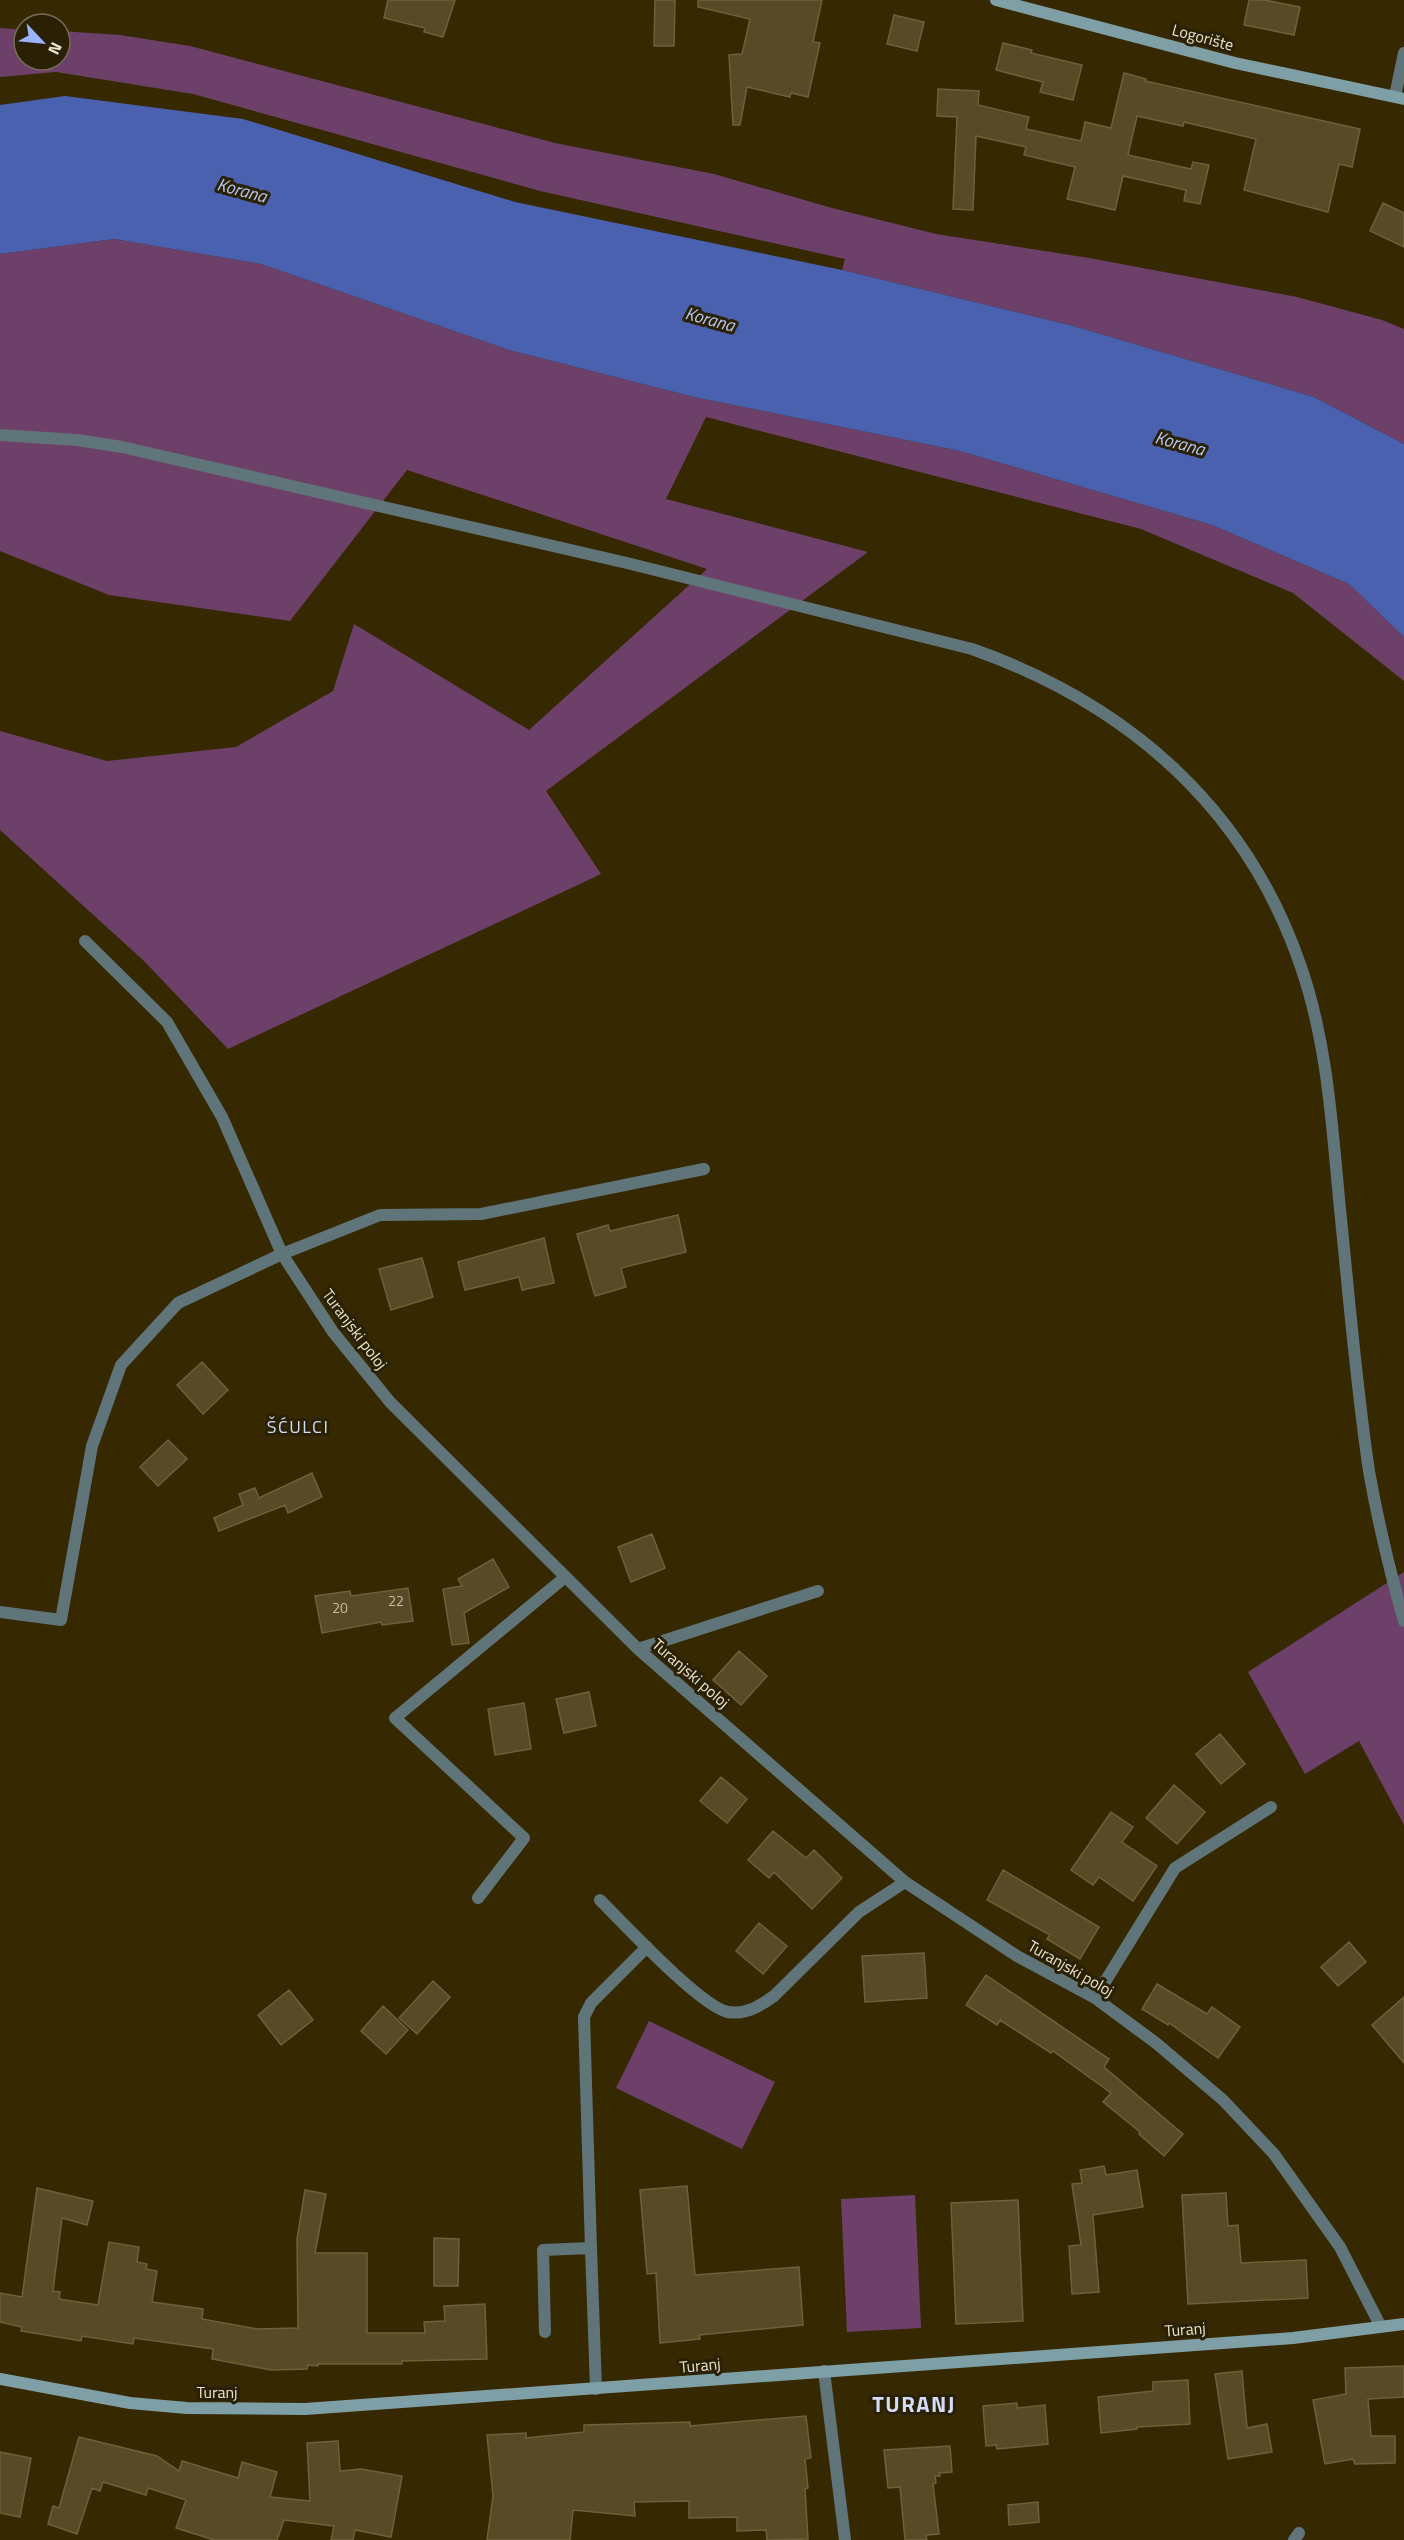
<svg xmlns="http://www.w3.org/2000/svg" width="1404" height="2540" viewBox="0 0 1404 2540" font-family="'Titillium Web',sans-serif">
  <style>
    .green { fill: #6c4069 }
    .water { fill: #4a61b0 }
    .building { fill: #584a26; stroke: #6e603b; stroke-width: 1.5 }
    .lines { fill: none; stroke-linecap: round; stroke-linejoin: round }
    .lane { stroke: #607579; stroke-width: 12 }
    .street { stroke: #607579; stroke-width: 12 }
    .secondary { stroke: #7e9fa5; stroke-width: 12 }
    .labels { text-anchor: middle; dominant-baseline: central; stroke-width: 6; stroke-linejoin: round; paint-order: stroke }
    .number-label { font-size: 14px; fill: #c7bea6 }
    .street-label { font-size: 16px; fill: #ece4d0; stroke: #2a2004 }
    .water-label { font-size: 18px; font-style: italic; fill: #b9c8f4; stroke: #2a2004 }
    .neighbourhood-label { font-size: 18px; letter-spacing: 1.5px; fill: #d3ddf9; stroke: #2a2004 }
    .district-label { font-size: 22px; font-weight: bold; letter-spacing: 1.5px; fill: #d3ddf9; stroke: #2a2004 }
  </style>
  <rect width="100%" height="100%" fill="#362902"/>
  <path class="green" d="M 0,28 L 24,30 L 24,60 L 60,60 L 60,31 L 120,35 L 190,46 L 555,143 L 714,174 L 832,208 L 936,234 L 1089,258 L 1297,297 L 1382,320 L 1404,329 L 1404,444 L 1314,397 L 1070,325 L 842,270 L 845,259 L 540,191 L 193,94 L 56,72 L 0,77 Z
    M 114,239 L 261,264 L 509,350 L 694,397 L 960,451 L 1212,525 L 1349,584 L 1404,637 L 1404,681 L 1293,593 L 1141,529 L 706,417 L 666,499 L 868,552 L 546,791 L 601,874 L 228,1049 L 144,961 L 0,830 L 0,731 L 107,761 L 236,747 L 333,691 L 354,624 L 529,730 L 707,569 L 407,470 L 290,621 L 109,595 L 0,551 L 0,254 Z
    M 1404,1572 L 1404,1825 L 1359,1741 L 1305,1774 L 1248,1672 Z
    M 649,2021 L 775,2082 L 742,2149 L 616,2088 Z
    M 915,2195 L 921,2328 L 847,2332 L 841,2199 Z"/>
  <path class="water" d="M 65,96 L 243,119 L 515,202 L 842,270 L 1070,325 L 1314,397 L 1404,444 L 1404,637 L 1349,584 L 1212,525 L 960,451 L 694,397 L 509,350 L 261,264 L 114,239 L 0,254 L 0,105 Z"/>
  <path class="building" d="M 388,0 L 455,0 L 443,37 L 424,32 L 425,28 L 384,18 Z
    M 655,0 L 675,0 L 674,46 L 654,46 Z
    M 698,0 L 822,0 L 813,42 L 820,43 L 808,97 L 791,93 L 790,97 L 747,87 L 740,125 L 733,125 L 729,55 L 742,54 L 750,19 L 698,7 Z
    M 1249,0 L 1265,0 L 1300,7 L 1294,35 L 1244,25 Z
    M 894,15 L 924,22 L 917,51 L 887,44 Z
    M 1003,43 L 1032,50 L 1031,53 L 1082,65 L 1073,100 L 1040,92 L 1043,82 L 996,70 Z
    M 1124,73 L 1146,79 L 1145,81 L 1360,129 L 1352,167 L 1339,164 L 1328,212 L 1244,190 L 1256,139 L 1184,122 L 1183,126 L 1137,116 L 1128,155 L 1191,169 L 1193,162 L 1209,165 L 1200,204 L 1184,201 L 1186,190 L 1123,176 L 1115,210 L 1067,199 L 1075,167 L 1024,155 L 1026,147 L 976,136 L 973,210 L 953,209 L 957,117 L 937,116 L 938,89 L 979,91 L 978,105 L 1029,117 L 1026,129 L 1081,141 L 1085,122 L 1111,128 Z
    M 1383,203 L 1404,213 L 1404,247 L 1370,231 Z
    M 678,1215 L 686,1252 L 621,1268 L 626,1287 L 595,1296 L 577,1234 L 608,1225 L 610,1231 Z
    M 544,1238 L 554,1283 L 522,1290 L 519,1277 L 465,1290 L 458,1262 Z
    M 422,1258 L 433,1297 L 391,1310 L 379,1269 Z
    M 202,1362 L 228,1390 L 203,1414 L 177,1385 Z
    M 168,1440 L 187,1459 L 158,1486 L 140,1467 Z
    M 312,1473 L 322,1497 L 288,1513 L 285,1505 L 219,1531 L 214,1518 L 243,1505 L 239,1494 L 255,1488 L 259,1498 Z
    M 652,1534 L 665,1568 L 631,1582 L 618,1547 Z
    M 493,1559 L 509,1587 L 464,1613 L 469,1643 L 452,1645 L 443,1589 L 462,1586 L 458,1579 Z
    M 408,1588 L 413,1621 L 382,1625 L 381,1622 L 322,1633 L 315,1596 L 350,1591 L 351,1596 Z
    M 739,1651 L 767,1676 L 741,1705 L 713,1680 Z
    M 589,1692 L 596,1726 L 564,1733 L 556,1699 Z
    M 524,1703 L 531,1749 L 495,1755 L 488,1709 Z
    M 1220,1734 L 1245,1764 L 1221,1784 L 1196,1754 Z
    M 721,1777 L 747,1799 L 727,1823 L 700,1801 Z
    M 1174,1785 L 1205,1812 L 1177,1844 L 1146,1818 Z
    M 1111,1812 L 1133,1827 L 1122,1842 L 1157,1866 L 1133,1901 L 1099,1877 L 1093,1885 L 1071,1870 Z
    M 773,1831 L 806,1858 L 814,1850 L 842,1878 L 812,1909 L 774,1872 L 769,1878 L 748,1860 Z
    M 1003,1870 L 1099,1927 L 1080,1959 L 1047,1939 L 1050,1935 L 987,1900 Z
    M 759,1923 L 787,1946 L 763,1974 L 736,1951 Z
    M 1349,1942 L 1366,1962 L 1338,1986 L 1321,1967 Z
    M 924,1953 L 927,1998 L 865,2002 L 862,1956 Z
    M 986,1975 L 1109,2059 L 1104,2067 L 1183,2134 L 1164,2156 L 1139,2134 L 1140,2132 L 1103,2102 L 1111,2093 L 1053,2051 L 1051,2053 L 1000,2020 L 997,2025 L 966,2005 Z
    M 433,1981 L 450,1997 L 417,2034 L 399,2018 Z
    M 1157,1984 L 1207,2014 L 1212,2007 L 1240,2027 L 1218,2058 L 1169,2023 L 1168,2025 L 1142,2009 Z
    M 289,1990 L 313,2020 L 281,2045 L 258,2015 Z
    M 1404,1997 L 1404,2063 L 1372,2025 Z
    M 383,2006 L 408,2030 L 386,2054 L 361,2031 Z
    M 1104,2166 L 1106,2175 L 1137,2170 L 1143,2207 L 1093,2215 L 1099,2292 L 1072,2294 L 1069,2246 L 1081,2245 L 1072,2184 L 1082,2183 L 1080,2170 Z
    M 687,2186 L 695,2275 L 799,2267 L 803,2325 L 699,2335 L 700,2339 L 660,2343 L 656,2273 L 647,2274 L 640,2190 Z
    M 37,2188 L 93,2201 L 87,2225 L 62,2218 L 53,2291 L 60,2292 L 59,2299 L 98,2305 L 109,2242 L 139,2247 L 137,2262 L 147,2264 L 146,2269 L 157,2271 L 152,2302 L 203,2309 L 202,2319 L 257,2329 L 298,2328 L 297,2239 L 305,2190 L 326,2194 L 315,2253 L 367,2253 L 367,2333 L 425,2333 L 424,2322 L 445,2321 L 444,2306 L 485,2304 L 487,2359 L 402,2361 L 402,2364 L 318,2364 L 318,2366 L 308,2365 L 307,2369 L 271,2370 L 212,2359 L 213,2349 L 134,2338 L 133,2344 L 82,2336 L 81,2341 L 21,2331 L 22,2327 L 0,2322 L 0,2293 L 22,2297 Z
    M 1226,2193 L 1228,2226 L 1238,2225 L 1241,2263 L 1306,2260 L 1308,2298 L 1188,2304 L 1182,2195 Z
    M 1018,2200 L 1023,2321 L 956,2324 L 951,2203 Z
    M 434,2238 L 459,2239 L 458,2286 L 434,2286 Z
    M 1404,2366 L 1404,2397 L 1368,2399 L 1371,2436 L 1395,2436 L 1395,2463 L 1355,2464 L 1353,2459 L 1325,2464 L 1313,2400 L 1346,2394 L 1345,2368 Z
    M 1242,2371 L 1247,2428 L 1267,2424 L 1272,2452 L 1228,2459 L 1215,2374 Z
    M 1188,2380 L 1190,2424 L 1137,2427 L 1137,2429 L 1101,2433 L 1098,2397 L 1153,2391 L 1153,2382 Z
    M 1017,2403 L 1017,2408 L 1045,2405 L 1048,2444 L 997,2449 L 996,2445 L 986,2446 L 983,2406 Z
    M 806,2416 L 811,2458 L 805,2459 L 808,2488 L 805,2489 L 808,2539 L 767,2540 L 766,2530 L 737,2531 L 737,2517 L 689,2518 L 689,2501 L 634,2502 L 635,2516 L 573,2510 L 570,2540 L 487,2540 L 493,2496 L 487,2435 L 526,2433 L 526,2438 L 584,2432 L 584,2425 L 690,2422 L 690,2426 Z
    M 79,2437 L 157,2456 L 179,2471 L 182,2461 L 238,2478 L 242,2462 L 277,2472 L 270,2497 L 310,2501 L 307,2443 L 338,2441 L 340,2471 L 361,2469 L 402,2476 L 391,2537 L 355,2530 L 353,2540 L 331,2540 L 334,2526 L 284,2520 L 277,2540 L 214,2540 L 176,2528 L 186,2500 L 148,2488 L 146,2495 L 103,2482 L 100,2491 L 92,2488 L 77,2534 L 48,2524 L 53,2506 L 59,2508 Z
    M 950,2446 L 952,2472 L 939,2473 L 940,2476 L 935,2476 L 936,2483 L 933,2484 L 939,2534 L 926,2535 L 927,2540 L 905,2540 L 900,2487 L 888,2488 L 884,2450 Z
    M 0,2452 L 31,2458 L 20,2517 L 0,2513 Z
    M 1038,2502 L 1039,2522 L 1009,2525 L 1008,2505 Z"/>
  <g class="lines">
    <path class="lane" d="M 0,435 L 77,440 L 122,447 L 627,563 L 972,649 C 1128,704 1247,808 1301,967 C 1328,1045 1332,1128 1340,1209 C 1349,1296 1356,1384 1369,1471 C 1378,1522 1390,1572 1404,1621
      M 591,2248 L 584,2017 L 591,2003 L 647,1947
      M 1294,2540 L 1299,2533"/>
    <path class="street" d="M 1395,96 L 1404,53
      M 85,941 L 167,1022 L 222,1117 L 282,1254 L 333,1332 L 390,1402 L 638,1649 L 905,1882 L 1017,1956 L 1095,1998 L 1156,2043 L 1223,2100 L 1274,2154 L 1340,2247 L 1381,2327
      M 0,1612 L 61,1620 L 92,1446 L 121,1365 L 178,1303 L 282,1254 L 380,1215 L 481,1214 L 704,1169
      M 638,1649 L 818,1591
      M 478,1898 L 524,1838 L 395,1718 L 564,1578
      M 600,1900 C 623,1923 701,2007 728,2012 C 746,2015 760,2006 774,1996 L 859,1912 L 905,1882
      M 1095,1998 L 1175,1868 L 1271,1807
      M 545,2332 L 543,2250 L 591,2248 L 596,2389
      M 824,2371 L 845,2540"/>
    <path class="secondary" d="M 996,0 L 1235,63 L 1404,99
      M 0,2379 L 130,2403 L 187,2408 L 305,2409 L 1293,2338 L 1404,2324"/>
  </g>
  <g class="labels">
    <g class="number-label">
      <text x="396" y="1600">22</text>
      <text x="340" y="1607">20</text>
    </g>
    <g class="street-label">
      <text transform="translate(1203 37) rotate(15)">Logorište</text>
      <text transform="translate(355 1329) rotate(53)">Turanjski poloj</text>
      <text transform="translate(691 1673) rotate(41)">Turanjski poloj</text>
      <text transform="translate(1071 1968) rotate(30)">Turanjski poloj</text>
      <text transform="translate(1185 2329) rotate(-4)">Turanj</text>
      <text transform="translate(700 2365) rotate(-5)">Turanj</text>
      <text x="217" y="2392">Turanj</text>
    </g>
    <g class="water-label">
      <text transform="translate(242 190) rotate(15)">Korana</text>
      <text transform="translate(710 319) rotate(15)">Korana</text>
      <text transform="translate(1180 443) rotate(15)">Korana</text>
    </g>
    <g class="neighbourhood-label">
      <text x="298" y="1426">ŠĆULCI</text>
    </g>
    <g class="district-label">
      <text x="914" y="2404">TURANJ</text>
    </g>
  </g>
  <g transform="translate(42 42) rotate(116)"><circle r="28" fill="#2a2004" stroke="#786e56" stroke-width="1.5"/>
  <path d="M0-4.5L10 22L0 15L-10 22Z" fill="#9cb4fd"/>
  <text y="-9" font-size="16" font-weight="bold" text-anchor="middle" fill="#ece4d0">N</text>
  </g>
</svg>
